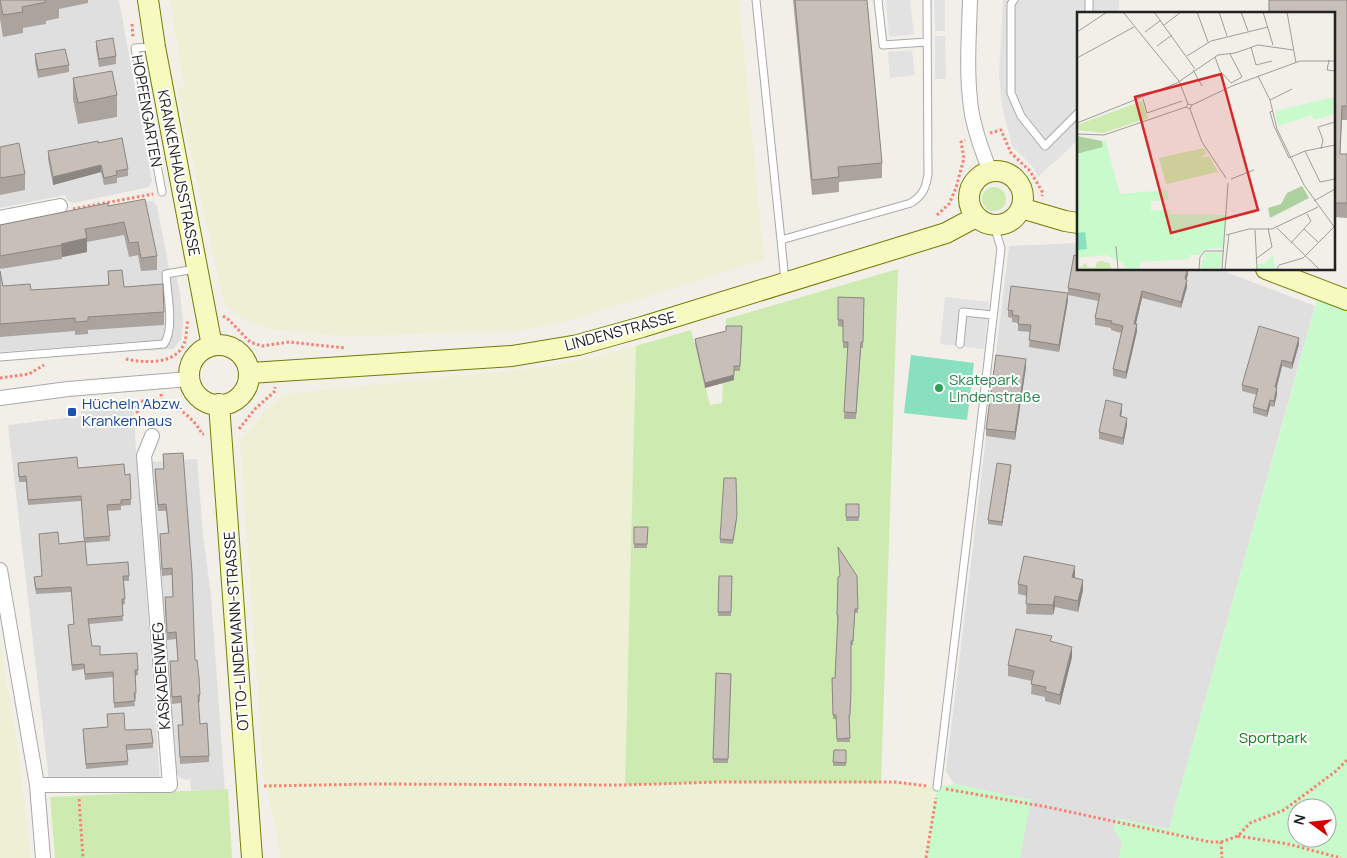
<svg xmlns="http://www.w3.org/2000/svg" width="1347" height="858" viewBox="0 0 1347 858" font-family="Manrope,sans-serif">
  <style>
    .residential { fill: #e0dfdf }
    .farmland { fill: #eef0d5 }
    .grass { fill: #cdebb0 }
    .park { fill: #c8facc; fill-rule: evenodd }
    .pitch { fill: #88e0be }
    .parking { fill: #e2e2e2 }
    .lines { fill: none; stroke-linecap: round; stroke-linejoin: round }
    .lane-casing { stroke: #a9a9a9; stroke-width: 9 }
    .street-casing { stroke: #a9a9a9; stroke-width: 16 }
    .secondary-casing { stroke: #707d05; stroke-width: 22 }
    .path { stroke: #fa8072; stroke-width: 3; stroke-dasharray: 2.5 2.5; stroke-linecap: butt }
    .lane { stroke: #fff; stroke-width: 7 }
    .street { stroke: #fff; stroke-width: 14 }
    .secondary { stroke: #f7fabf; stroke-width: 20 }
    .wall { fill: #aba49e }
    .shaded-wall { fill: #8b8681 }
    .building { fill: #c7bfb8; stroke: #8b8681 }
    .leisure-dot { fill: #2e9e5b; stroke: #fff; stroke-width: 2 }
    .transit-dot { fill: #1a4fb4; stroke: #fff; stroke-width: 2 }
    .labels { text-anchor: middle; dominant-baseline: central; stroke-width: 4; stroke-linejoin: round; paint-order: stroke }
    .street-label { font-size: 15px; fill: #222; stroke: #fff }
    .leisure-label { font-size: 15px; fill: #27864d; stroke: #fff; text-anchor: start }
    .transit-label { font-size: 15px; fill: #164399; stroke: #fff; text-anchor: start }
    .park-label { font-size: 15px; fill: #0c8416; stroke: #fff }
    .inset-road { fill: none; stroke: #9f9d99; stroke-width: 1 }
    .view { fill: #d62828; fill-opacity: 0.15; stroke: #d62828; stroke-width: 2.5 }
    .inset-edge { fill: none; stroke: #222; stroke-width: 2.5 }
  </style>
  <rect width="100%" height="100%" fill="#f2efe9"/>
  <path class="residential" d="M 15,0 L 119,0 L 152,181 L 149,187 L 74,203 L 68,201 L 65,195 L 0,208 L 0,9 Z
    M 150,201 L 153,201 L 157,206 L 169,268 L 175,268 L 180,293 L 183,322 L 181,339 L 173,349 L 147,351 L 146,341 L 0,352 L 0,228 L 8,229 Z
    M 1078,243 L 1078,269 L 1218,269 L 1315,306 L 1169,829 L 1116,818 L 1114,830 L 1122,842 L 1119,858 L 1020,858 L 1030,800 L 954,784 L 946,771 L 1009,246 Z
    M 133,407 L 160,780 L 49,780 L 8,425 L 81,416 L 81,411 Z
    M 197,459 L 203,534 L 211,596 L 225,791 L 191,790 L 190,779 L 185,780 L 179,777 L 174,770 L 151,462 Z"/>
  <path class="farmland" d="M 170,0 L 739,0 L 764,260 L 571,320 L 516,331 L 346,336 L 268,329 L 245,320 L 224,304 L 177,90 L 184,86 Z
    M 636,346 L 625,784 L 716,782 L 895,782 L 937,787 L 926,858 L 280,858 L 276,826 L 264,780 L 240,441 L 263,413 L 284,394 L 544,367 L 592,358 Z
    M 0,642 L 19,755 L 31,858 L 0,858 Z"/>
  <path class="grass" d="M982 199a12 12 0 1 1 24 0a12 12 0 1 1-24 0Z
    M 898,269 L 881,783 L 716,782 L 625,785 L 636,346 L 691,330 L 710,405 L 722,403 L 726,319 Z
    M 228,789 L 232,858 L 55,858 L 50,797 Z"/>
  <path class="park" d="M 1318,297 L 1347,308 L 1347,858 L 1119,858 L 1122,842 L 1114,830 L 1116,818 L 1169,829 ZM 1297,808 L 1327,808 L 1327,838 L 1297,838 Z
    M 954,784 L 1031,800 L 1020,858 L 926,858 L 937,787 Z"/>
  <path class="pitch" d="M 911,355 L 974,363 L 967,420 L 904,413 Z"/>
  <path class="parking" d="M 886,0 L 910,0 L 914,34 L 889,37 Z
    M 934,0 L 945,0 L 945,31 L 935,31 Z
    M 1003,0 L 1119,0 L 1119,14 L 1078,14 L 1078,140 L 1038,177 L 1033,167 L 1012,146 L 1002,106 L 999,75 Z
    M 935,36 L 945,36 L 946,79 L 935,79 Z
    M 912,50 L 915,75 L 890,78 L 888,52 Z
    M 945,297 L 989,302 L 984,349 L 940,344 Z"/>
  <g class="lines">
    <defs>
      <path id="lane" d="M 756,0 L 781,240 L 911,203 C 923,195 926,188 928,174 L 927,0
        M 878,0 L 883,45 L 927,42
        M 1014,0 L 1011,4 L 1011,93 L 1021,116 L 1045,146 L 1078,113
        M 1089,14 L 1089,0
        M 152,47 L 135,48 L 162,192
        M 781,240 L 785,282
        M 960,344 L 963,312 L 993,315
        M 0,357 L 164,344 C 175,329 167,293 166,274 L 195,269
        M 937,787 L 980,431 L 1001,248 L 994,226"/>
      <path id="street" d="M 970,0 C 969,36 966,72 971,108 C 974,130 982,151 990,171
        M 0,218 L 60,206
        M 0,398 L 68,389 L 189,379
        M 0,570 L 37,785 L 43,858
        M 37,785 L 170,785 L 144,456 L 152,436"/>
      <path id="secondary" d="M 148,0 L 155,47 L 212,346
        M969 198a27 27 0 1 1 54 0a27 27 0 1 1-54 0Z
        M 1021,208 L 1065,221 L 1078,223
        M 1266,269 L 1347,300
        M189 375a30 30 0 1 1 60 0a30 30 0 1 1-60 0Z
        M 249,373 L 512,356 L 578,345 L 642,327 L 946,233 L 976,217
        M 219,404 L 252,858"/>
    </defs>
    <use href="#lane" class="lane-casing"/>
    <use href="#street" class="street-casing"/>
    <use href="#secondary" class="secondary-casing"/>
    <path class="path" d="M 132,24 L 133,38
      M 990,133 L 1001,130 L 1011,153 L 1030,171 L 1043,193 L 1042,196
      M 73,209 L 153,194
      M 937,215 L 949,204 L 956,188 L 964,158 L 961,142 L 965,140
      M 223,316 L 229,320 L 250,342 L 262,346 L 289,342 L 345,348
      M 126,359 C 144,363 175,365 184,344 C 187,338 186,327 188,321
      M 0,378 L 29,374 L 44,365
      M 161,394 L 162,400 C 177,406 195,419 202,434 L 204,434
      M 136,401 L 136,410 L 145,425
      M 126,402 L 162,400
      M 239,429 L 255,409 L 275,391 L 275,387
      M 264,786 L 374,784 L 625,785 L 716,782 L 895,782 L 927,786
      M 946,789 L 1047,807 L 1210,842 L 1221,842 L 1222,858
      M 79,799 L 83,858
      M 1238,836 L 1288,844 L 1341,858
      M 1221,842 L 1238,836 L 1250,823 L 1284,810 L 1336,771 L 1347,760
      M 926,858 L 936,798"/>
    <use href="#lane" class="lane"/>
    <use href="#street" class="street"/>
    <use href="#secondary" class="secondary"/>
  </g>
  <path class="wall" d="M 0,0 L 88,0 L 88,3 L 59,9 L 59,18 L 46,21 L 46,24 L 23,28 L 23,33 L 3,37 L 0,19 Z
    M 793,0 L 867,0 L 882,163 L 882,178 L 839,182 L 839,192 L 812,195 Z
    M 1347,0 L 1347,120 L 1342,120 L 1340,154 L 1347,154 L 1347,218 L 1333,217 L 1333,14 Z
    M 96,41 L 116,56 L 116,64 L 99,67 L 96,48 Z
    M 35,54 L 69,65 L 69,72 L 38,78 L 35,62 Z
    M 73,78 L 117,95 L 117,117 L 78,124 L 73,99 Z
    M 98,143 L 128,169 L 128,176 L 117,178 L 117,183 L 104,185 L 101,172 L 53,185 L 48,159 L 48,151 Z
    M 0,147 L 25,174 L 25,190 L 0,195 Z
    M 108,206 L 157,256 L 157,270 L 141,271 L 138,255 L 129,257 L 124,235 L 87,242 L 87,252 L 62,257 L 62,259 L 0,269 L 0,225 Z
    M 0,271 L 3,286 L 31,290 L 108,285 L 108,271 L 124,287 L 164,312 L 164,325 L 88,330 L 88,334 L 75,335 L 75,331 L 0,337 Z
    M 1188,274 L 1186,280 L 1187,287 L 1181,308 L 1142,298 L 1136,324 L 1137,331 L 1126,379 L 1113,376 L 1113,369 L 1121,333 L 1111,330 L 1111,328 L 1095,325 L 1095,318 L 1098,301 L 1068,295 L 1068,288 Z
    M 838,297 L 864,298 L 863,348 L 861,348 L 856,419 L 844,419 L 848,348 L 843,348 L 843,327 L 838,326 Z
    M 1068,300 L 1059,352 L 1029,347 L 1030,332 L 1018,331 L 1018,323 L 1012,322 L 1012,318 L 1008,317 L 1008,310 Z
    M 742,326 L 740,371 L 734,371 L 734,380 L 705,388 L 695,344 L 695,339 L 726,331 Z
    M 1299,344 L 1292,369 L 1282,366 L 1277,387 L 1277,394 L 1274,407 L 1270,406 L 1267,417 L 1253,413 L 1253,407 L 1257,395 L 1242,391 L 1242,385 Z
    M 1026,367 L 1015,440 L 986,436 L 986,429 Z
    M 1122,410 L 1121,417 L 1127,425 L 1123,445 L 1099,439 L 1099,432 Z
    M 163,454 L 195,660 L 200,695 L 200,702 L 198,702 L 200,724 L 209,756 L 209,762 L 180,764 L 178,725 L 182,725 L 181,703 L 172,704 L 170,668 L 170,661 L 178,661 L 176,639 L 167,640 L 165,604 L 165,597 L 173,597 L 172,575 L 162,576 L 160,534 L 168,533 L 166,511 L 158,511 L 155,476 L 155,469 L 164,469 Z
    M 18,463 L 78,468 L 125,475 L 131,499 L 131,505 L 121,506 L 121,510 L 108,511 L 110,541 L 85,543 L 87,565 L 129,576 L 129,581 L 124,581 L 125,604 L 122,605 L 123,621 L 89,624 L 92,646 L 100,655 L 138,670 L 138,675 L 135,676 L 136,698 L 134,699 L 135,706 L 114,708 L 113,677 L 85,680 L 84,669 L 72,671 L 68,630 L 68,625 L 74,624 L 71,592 L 36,594 L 34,582 L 34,577 L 42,576 L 39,534 L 59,544 L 84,541 L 81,501 L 28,505 L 26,482 L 19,482 Z
    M 1011,469 L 1002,526 L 988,524 L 988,520 Z
    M 846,504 L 859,504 L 859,521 L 846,521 Z
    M 737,519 L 733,544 L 720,543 L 720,539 Z
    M 634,527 L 648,527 L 647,548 L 634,548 Z
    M 719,576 L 732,576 L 731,616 L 718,616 Z
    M 857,576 L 858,613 L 855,613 L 853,645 L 851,645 L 850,718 L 849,718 L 850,742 L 837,742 L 836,719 L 833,719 L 832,678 L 835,678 L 838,619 L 837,619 L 838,577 Z
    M 1075,578 L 1083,590 L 1078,612 L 1055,607 L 1053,615 L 1026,614 L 1027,596 L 1018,594 L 1018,584 Z
    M 1052,642 L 1072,657 L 1060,705 L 1045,701 L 1045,697 L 1031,694 L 1032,681 L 1008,676 L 1008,665 Z
    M 716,673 L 731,674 L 728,763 L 713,763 Z
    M 125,730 L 153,743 L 153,748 L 127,750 L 128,765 L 86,769 L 83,734 Z
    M 834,750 L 846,750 L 846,766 L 833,766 Z"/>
  <path class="shaded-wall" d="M 101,165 L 101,172 L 53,185 L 53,177 Z
    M 87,238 L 87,252 L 62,257 L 61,244 Z
    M 1188,269 L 1188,274 L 1185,286 L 1185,279 Z
    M 1187,280 L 1187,287 L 1181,308 L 1181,302 Z
    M 1142,291 L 1142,298 L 1134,331 L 1134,324 Z
    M 1068,293 L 1068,300 L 1059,352 L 1059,345 Z
    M 1137,324 L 1137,331 L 1126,379 L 1126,372 Z
    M 1299,338 L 1299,344 L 1292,369 L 1292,363 Z
    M 1026,359 L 1026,367 L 1015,440 L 1015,432 Z
    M 1282,360 L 1282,366 L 1275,393 L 1275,387 Z
    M 734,366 L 734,380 L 705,388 L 705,383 Z
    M 1277,387 L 1277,394 L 1274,407 L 1274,401 Z
    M 1270,400 L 1270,406 L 1267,417 L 1267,411 Z
    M 1122,404 L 1122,410 L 1120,423 L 1120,416 Z
    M 1127,418 L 1127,425 L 1123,445 L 1123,438 Z
    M 1011,465 L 1011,469 L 1002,526 L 1002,522 Z
    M 1075,566 L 1075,577 L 1072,587 L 1072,577 Z
    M 1083,580 L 1083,590 L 1078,612 L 1078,601 Z
    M 1055,596 L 1055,607 L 1053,615 L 1053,605 Z
    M 1072,647 L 1072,657 L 1060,705 L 1060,695 Z"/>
  <path class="building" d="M 0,0 L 45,0 L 46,2 L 22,7 L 23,12 L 3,15 Z
    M 795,0 L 867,0 L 882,163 L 838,167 L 839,177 L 812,180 Z
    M 1269,0 L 1347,0 L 1347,106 L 1342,106 L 1340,154 L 1347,154 L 1347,203 L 1333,203 L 1333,14 L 1269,14 Z
    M 113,38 L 116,56 L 99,59 L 96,41 Z
    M 65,49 L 69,65 L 38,70 L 35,54 Z
    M 112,71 L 117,95 L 78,103 L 73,78 Z
    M 122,138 L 128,169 L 116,171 L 117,175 L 104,178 L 101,165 L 53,177 L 48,151 L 98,141 L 98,143 Z
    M 19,143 L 25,174 L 0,178 L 0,147 Z
    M 145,199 L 157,256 L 141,258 L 138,242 L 129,243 L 124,222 L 85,229 L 87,238 L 61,244 L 62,245 L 0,256 L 0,225 L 108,203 L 108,206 Z
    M 1074,255 L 1078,256 L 1078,269 L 1187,269 L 1185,279 L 1187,280 L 1181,302 L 1142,291 L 1134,324 L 1137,324 L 1126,372 L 1113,369 L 1123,326 L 1111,323 L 1112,321 L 1095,318 L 1100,294 L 1068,288 Z
    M 122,270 L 124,287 L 163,284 L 164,312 L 88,317 L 88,321 L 75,322 L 75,318 L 0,324 L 0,271 L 3,286 L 30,284 L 31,290 L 109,285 L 108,271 Z
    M 1011,286 L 1068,293 L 1059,345 L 1029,340 L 1031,325 L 1018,324 L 1019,316 L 1012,315 L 1013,311 L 1008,310 Z
    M 838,297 L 864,298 L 863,342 L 861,342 L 856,413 L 844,412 L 848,342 L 843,342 L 843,320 L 838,320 Z
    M 726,326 L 742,326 L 740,366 L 734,366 L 734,375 L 705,383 L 695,339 L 726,331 Z
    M 1259,326 L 1299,338 L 1292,363 L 1282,360 L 1275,387 L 1277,387 L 1274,401 L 1270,400 L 1267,411 L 1253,407 L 1258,389 L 1242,385 Z
    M 996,355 L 1026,359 L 1015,432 L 986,429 Z
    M 1106,400 L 1122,404 L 1120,416 L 1127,418 L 1123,438 L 1099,432 Z
    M 183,453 L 192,572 L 195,660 L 197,660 L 199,677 L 200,695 L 198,695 L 200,724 L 207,723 L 209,756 L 180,757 L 178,725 L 183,725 L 181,696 L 172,697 L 170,661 L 178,661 L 176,632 L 167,633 L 165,597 L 173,597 L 172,568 L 162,569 L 160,534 L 169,533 L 166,504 L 158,505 L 155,469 L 164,469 L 163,454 Z
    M 77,457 L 78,468 L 124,464 L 125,475 L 130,474 L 131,499 L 121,500 L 121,504 L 107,505 L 110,536 L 84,538 L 81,496 L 28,500 L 26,476 L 19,477 L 18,463 Z
    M 997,463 L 1011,465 L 1002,522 L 988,520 Z
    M 724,478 L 736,478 L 737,515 L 733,540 L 720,539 Z
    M 846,504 L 859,504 L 859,517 L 846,517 Z
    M 634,527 L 648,527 L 647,544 L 634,544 Z
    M 58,532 L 59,544 L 85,541 L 87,565 L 128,562 L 129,576 L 123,576 L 125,599 L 122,599 L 123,616 L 88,619 L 92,646 L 100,646 L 100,655 L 137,653 L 138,670 L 135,670 L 136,693 L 134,693 L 135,701 L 114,703 L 113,672 L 85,674 L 84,664 L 72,665 L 68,625 L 74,624 L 71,587 L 36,589 L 34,577 L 42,576 L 39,534 Z
    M 838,547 L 857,576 L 858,609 L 855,609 L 853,641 L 851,641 L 851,690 L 850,715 L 849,715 L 850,738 L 837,739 L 836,715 L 833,715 L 832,678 L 835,678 L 838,615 L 837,615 L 838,577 L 840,576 Z
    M 1024,556 L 1075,566 L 1072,577 L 1083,580 L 1078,601 L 1055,596 L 1053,605 L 1026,604 L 1027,586 L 1018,584 Z
    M 719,576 L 732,576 L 731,612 L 718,612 Z
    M 1016,629 L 1052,636 L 1050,641 L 1072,647 L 1060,695 L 1045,691 L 1046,687 L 1031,684 L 1034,671 L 1008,665 Z
    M 716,673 L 731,674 L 728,759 L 713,759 Z
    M 124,713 L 125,730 L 151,729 L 153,743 L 126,745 L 128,761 L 86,764 L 83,729 L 108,727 L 107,714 Z
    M 834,750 L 846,750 L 846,763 L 833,762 Z"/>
  <circle class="leisure-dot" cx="939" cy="388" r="5"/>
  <rect class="transit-dot" x="67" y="407" width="10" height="10" rx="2.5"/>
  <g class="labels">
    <g class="street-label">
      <text transform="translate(147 111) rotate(80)">HOPFENGARTEN</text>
      <text transform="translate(179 173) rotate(79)">KRANKENHAUSSTRASSE</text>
      <text transform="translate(620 331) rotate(-15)">LINDENSTRASSE</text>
      <text transform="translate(236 631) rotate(-94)">OTTO-LINDEMANN-STRASSE</text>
      <text transform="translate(161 676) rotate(-94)">KASKADENWEG</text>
    </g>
    <g class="leisure-label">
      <text x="949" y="379">Skatepark<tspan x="949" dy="17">Lindenstraße</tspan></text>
    </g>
    <g class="transit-label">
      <text x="82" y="403">Hücheln Abzw.<tspan x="82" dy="17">Krankenhaus</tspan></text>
    </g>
    <g class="park-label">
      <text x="1273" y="737">Sportpark</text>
    </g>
  </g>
  <g transform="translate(1077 12)">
    <rect width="258" height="258" fill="#f2efe9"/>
    <path d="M 65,89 L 71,106 L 26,121 L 0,118 L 0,113 ZM 127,136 L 130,141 L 123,146 L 132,144 L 141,160 L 89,172 L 82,146 ZM 25,249 L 32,251 L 35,257 L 0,257 L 9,251 L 10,255 L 18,256 L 20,250 Z" fill="#cdebb0"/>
    <path d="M 0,124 L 25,129 L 27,135 L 0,142 ZM 225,174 L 232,186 L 193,206 L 191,196 L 204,192 L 210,181 Z" fill="#add19e"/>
    <path d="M 257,85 L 257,102 L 237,108 L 235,103 L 201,114 L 198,99 ZM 28,127 L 43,182 L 90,178 L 92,188 L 74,189 L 74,199 L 92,197 L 93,202 L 150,203 L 147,236 L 129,237 L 122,243 L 112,243 L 112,247 L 63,250 L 63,257 L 48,257 L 46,251 L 29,243 L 0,246 L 0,142 L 26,135 L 25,129 ZM 146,240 L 143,257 L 123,256 L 128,241 ZM 196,243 L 198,257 L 181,257 L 181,252 L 187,252 Z" fill="#c8facc"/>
    <path d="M 8,220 L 10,237 L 0,238 L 0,221 Z" fill="#88e0be"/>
    <path class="inset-road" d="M 46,0 L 102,69 L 111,92 L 109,95 L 113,97 L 115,93 L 111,92M 77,0 L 118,57M 120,0 L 131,30M 142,0 L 150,24M 164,0 L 171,19M 186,0 L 196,33M 210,0 L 219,51M 87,13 L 104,0M 0,20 L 30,0M 68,20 L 84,8M 80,34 L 95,23M 174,35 L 179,53 L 195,49M 110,44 L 134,29 L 191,15M 138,45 L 143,59 L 154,71 L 165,65 L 153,42M 0,46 L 57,15M 252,48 L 250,58 L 258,59M 116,58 L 125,74M 181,64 L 193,88 L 200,117 L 227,173 L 258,216M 66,87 L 70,101 L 105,89M 193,88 L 215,77M 115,93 L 155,74 L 223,49 L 258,49M 113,97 L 125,130 L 149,166M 196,99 L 193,100 L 197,114 L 212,146 L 228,139 L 258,133M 0,111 L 100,71 L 141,43 L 158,41 L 181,33 L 216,38M 0,122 L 27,123 L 109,95M 244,137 L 246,128 L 241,115 L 258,110M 228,139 L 243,170 L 258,167M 154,167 L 177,158M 237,189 L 258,177M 200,216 L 242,257M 227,217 L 241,230M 178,218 L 180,257M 149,223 L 172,217 L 195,217 L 241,195M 214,231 L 234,209 L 230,202M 39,234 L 41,257M 180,246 L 195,235 L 191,216M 122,257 L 123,245 L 128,239 L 147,239M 145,257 L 151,171M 148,257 L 152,222M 200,257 L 202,253 L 226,246 L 257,215"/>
    <path class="view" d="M 144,62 L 181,198 L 94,221 L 58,85 Z"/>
    <rect width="258" height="258" class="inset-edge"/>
  </g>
  <g transform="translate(1312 823) rotate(285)"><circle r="24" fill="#ffffff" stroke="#a7a7a7"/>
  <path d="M0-4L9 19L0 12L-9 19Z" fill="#d40000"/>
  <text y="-8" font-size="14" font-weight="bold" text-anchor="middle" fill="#222222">N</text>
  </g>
</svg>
